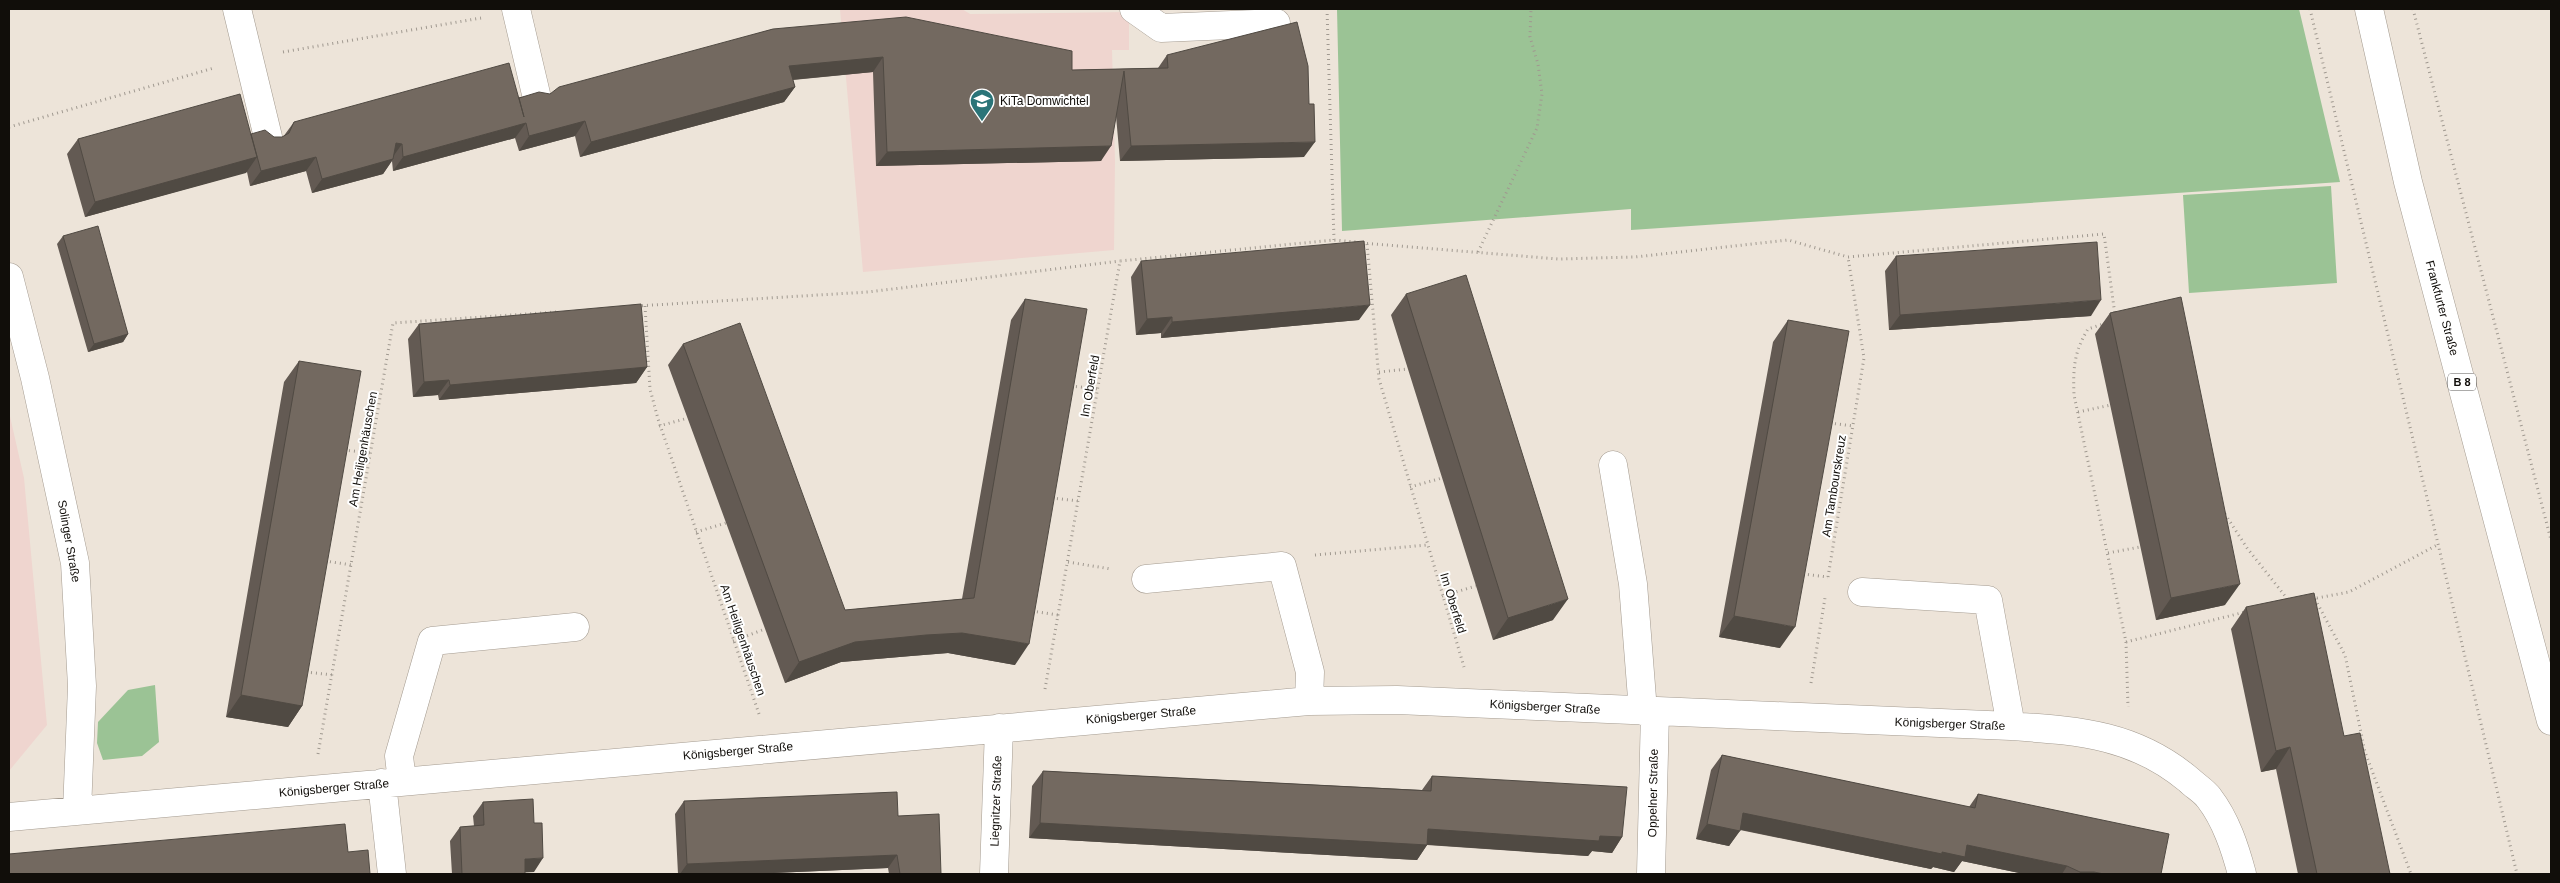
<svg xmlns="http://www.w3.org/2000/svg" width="2560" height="883" viewBox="0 0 2560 883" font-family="Helvetica,sans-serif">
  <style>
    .education { fill: #efd5cf }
    .green { fill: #9bc395 }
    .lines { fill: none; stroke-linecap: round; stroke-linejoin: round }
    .minor-casing { stroke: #a49b90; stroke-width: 29 }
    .major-casing { stroke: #a49b90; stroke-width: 29 }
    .path { stroke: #a09990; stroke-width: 3; stroke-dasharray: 1 4; stroke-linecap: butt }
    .minor { stroke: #fff; stroke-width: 28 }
    .major { stroke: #fff; stroke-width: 28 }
    .wall { fill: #635a53 }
    .shaded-wall { fill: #504a43 }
    .building { fill: #736960; stroke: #504a43 }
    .labels { text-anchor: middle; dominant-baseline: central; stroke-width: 4; stroke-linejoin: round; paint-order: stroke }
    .shield { fill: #fff; stroke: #585654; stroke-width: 1 }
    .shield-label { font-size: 11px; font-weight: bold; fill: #110e0a }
    .poi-label { font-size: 12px; fill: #110e0a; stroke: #fff; text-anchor: start }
    .street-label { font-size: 12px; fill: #110e0a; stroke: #fff }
  </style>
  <rect width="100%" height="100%" fill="#ede4d9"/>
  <path class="education" d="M 840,9 L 962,9 L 970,14 L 1129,12 L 1129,50 L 1112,50 L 1115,161 L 1114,250 L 863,272 Z
    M 9,412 L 24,478 L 47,725 L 9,771 Z"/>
  <path class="green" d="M 1337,9 L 2299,9 L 2340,182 L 1631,230 L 1631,209 L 1342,231 Z
    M 2331,186 L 2337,283 L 2189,293 L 2183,195 Z
    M 155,685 L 159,742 L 142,756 L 103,760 L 97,743 L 98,722 L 128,690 Z"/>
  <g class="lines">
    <defs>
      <path id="minor" d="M 237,9 L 268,137
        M 516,9 L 536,94
        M 1134,9 L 1161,28 L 1276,23
        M 9,277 L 35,378 L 75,563 L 82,686 L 77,811
        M 1613,465 L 1633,584 L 1643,711
        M 1146,579 L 1282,566 L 1310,672 L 1309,701
        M 1862,592 L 1988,600 L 2011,726
        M 402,782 L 399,756 L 432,641 L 575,627
        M 382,783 L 392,874
        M 9,817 L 1309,701 L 1397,700 L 2011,726 C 2079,731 2134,734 2189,780 C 2195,786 2204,791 2209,798 C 2226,820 2235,848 2242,874
        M 994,874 L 999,728
        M 1651,874 L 1655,712"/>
      <path id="major" d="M 2369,9 L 2408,182 L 2551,721"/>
    </defs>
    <use href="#minor" class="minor-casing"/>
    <use href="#major" class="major-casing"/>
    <path class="path" d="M 1327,9 L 1334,240
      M 2310,9 L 2517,874
      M 2413,9 L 2551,540
      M 283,52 L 481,18
      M 9,127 L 214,68
      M 1362,243 L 1558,259 L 1635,257 L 1788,240 L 1848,257 L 2104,234 L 2115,315
      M 1367,244 L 1379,379 L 1464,667
      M 1478,252 L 1537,128 L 1542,94 L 1538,64 L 1530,37 L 1531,9
      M 637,306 L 868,292 L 1120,261
      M 645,306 L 650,389 L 658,419 L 759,714
      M 2106,323 L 2088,329 C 2074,352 2073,368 2074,395 L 2126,642 L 2128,707
      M 1379,372 L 1408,369
      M 1071,386 L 1098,389
      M 2078,412 L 2111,405
      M 1830,423 L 1853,426
      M 659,426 L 688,418
      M 344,450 L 371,453
      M 1410,487 L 1442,478
      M 1052,498 L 1079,501
      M 2225,514 L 2247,548 L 2289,601
      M 696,532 L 726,523
      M 2108,553 L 2140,547
      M 1315,555 L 1427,545
      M 325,561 L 352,565
      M 1068,562 L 1111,569
      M 1803,574 L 1828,577
      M 1828,577 L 1864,358 L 1848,257
      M 1442,596 L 1476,586
      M 2312,599 L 2349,592 L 2439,544
      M 2315,599 L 2345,655 L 2365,752 L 2411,874
      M 1032,611 L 1058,615
      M 733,641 L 765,629
      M 2126,642 L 2245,612
      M 306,672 L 333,675
      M 1811,683 L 1825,598
      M 1045,689 L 1120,261 L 1334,240 L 1356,242
      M 318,754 L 393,323 L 556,312"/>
    <use href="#minor" class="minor"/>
    <use href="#major" class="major"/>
  </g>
  <path class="wall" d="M 773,29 L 1072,70 L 1158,68 L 1167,55 L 1304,157 L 1120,161 L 1116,116 L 1101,161 L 876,166 L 873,72 L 793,80 L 795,87 L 784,102 L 580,157 L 575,136 L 519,151 L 515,138 L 393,171 L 392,161 L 383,174 L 312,193 L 306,171 L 250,186 L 247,172 L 85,217 L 67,154 L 78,139 L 251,134 L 274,137 L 283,137 L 294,122 L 550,94 Z
    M 63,236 L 128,334 L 123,342 L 88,352 L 57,244 Z
    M 1896,256 L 2091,316 L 1889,330 L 1885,271 Z
    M 1141,261 L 1359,320 L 1161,338 L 1161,333 L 1136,335 L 1131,277 Z
    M 1406,294 L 1553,620 L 1493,640 L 1391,315 Z
    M 1025,299 L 1015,665 L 948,653 L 911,656 L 841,662 L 785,683 L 668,365 L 683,344 L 845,610 L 962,599 L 1011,320 Z
    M 2110,313 L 2225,605 L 2156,620 L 2095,334 Z
    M 1788,320 L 1780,648 L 1719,637 L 1773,342 Z
    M 419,324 L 647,367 L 636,383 L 439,400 L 438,395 L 413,397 L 408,339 Z
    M 299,361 L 302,706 L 288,727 L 226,717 L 284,382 Z
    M 2246,607 L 2344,736 L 2390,874 L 2298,874 L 2276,769 L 2261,772 L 2231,629 Z
    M 1722,755 L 1969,807 L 1978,794 L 2161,874 L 2024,874 L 1962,861 L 1954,872 L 1933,867 L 1931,869 L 1740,830 L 1729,846 L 1696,839 L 1711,770 Z
    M 1043,771 L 1422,790 L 1432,776 L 1622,837 L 1612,853 L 1592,851 L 1588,856 L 1427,845 L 1417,860 L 1029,838 L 1032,786 Z
    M 684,801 L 898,816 L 941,874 L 889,874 L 888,868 L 749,874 L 678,874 L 675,814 Z
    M 483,802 L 534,872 L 525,872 L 525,874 L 452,874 L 450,841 L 460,827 L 474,826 L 473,816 Z"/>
  <path class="shaded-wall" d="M 883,57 L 873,72 L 779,81 L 789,66 Z
    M 795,87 L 784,102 L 580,157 L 591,142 Z
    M 585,121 L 575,136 L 519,151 L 529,136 Z
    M 526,123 L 515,138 L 393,171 L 403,157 Z
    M 1315,142 L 1304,157 L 1120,161 L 1131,146 Z
    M 396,143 L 402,144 L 392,158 Z
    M 1111,146 L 1101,161 L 876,166 L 887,152 Z
    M 257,157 L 246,173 L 85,217 L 95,202 Z
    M 316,157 L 306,171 L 250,186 L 261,171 Z
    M 393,159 L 383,174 L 312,193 L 322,179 Z
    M 2101,300 L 2091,316 L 1889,330 L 1900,315 Z
    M 1370,305 L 1359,320 L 1161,338 L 1172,322 Z
    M 1172,317 L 1161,333 L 1136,335 L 1147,319 Z
    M 128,334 L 123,342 L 88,352 L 94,344 Z
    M 647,367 L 636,383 L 439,400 L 450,385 Z
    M 449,380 L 438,395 L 413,397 L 424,382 Z
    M 2240,584 L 2225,605 L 2156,620 L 2171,598 Z
    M 1568,599 L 1553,620 L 1493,640 L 1508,618 Z
    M 1734,616 L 1795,627 L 1780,648 L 1719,637 Z
    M 962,633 L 1029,644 L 1015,665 L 948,653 L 911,656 L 841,662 L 785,683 L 799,662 L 855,642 L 926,635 Z
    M 241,695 L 302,706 L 288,727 L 226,717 Z
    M 2290,747 L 2276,769 L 2261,772 L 2276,751 Z
    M 1743,813 L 1942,852 L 1967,845 L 2067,866 L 2062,874 L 2024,874 L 1962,861 L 1954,872 L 1933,867 L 1931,869 L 1733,828 Z
    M 1040,823 L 1427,845 L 1417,860 L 1029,838 Z
    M 1707,824 L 1740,831 L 1729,846 L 1696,839 Z
    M 1428,829 L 1600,836 L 1622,837 L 1612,853 L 1592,851 L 1588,856 L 1418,844 Z
    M 897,855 L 888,868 L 749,874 L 680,874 L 687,864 Z
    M 543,858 L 534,872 L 515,873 L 525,859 Z
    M 2080,872 L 2094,872 L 2104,874 L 2079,874 Z"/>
  <path class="building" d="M 906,17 L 1072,51 L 1072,70 L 1168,68 L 1167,55 L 1297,22 L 1308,66 L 1309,104 L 1314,104 L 1315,142 L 1131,146 L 1124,71 L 1111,146 L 887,152 L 883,57 L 789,66 L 795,87 L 591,142 L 585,121 L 529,136 L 526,123 L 403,157 L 402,144 L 396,143 L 393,159 L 322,179 L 316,157 L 261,171 L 251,134 L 265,130 L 274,137 L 282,137 L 289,133 L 294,122 L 509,63 L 524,117 L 519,98 L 539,92 L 550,94 L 559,87 L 773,29 Z
    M 240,94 L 257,157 L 95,202 L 78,139 Z
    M 98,226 L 128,334 L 94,344 L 63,236 Z
    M 1364,241 L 1370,305 L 1172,322 L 1172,317 L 1147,319 L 1141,261 Z
    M 2097,242 L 2101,300 L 1900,315 L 1896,256 Z
    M 1466,275 L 1568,599 L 1508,618 L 1406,294 Z
    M 2181,297 L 2240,584 L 2171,598 L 2110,313 Z
    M 1025,299 L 1087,309 L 1029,644 L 962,633 L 926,635 L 855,642 L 799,662 L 683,344 L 740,323 L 845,610 L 974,598 Z
    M 641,304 L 647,367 L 450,385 L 449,380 L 424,382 L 419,324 Z
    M 1788,320 L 1849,331 L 1795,627 L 1734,616 Z
    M 299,361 L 361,371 L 302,706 L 241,695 Z
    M 2314,593 L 2344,736 L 2360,733 L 2390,874 L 2317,874 L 2290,747 L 2276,751 L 2246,607 Z
    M 1722,755 L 1975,808 L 1978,794 L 2169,834 L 2161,874 L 2104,874 L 2094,872 L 2080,872 L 2067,866 L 1967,845 L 1965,857 L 1942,852 L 1942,854 L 1743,813 L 1740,831 L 1707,824 Z
    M 1043,771 L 1431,791 L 1432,776 L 1627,787 L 1622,837 L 1600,836 L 1599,841 L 1428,829 L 1427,845 L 1040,823 Z
    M 897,792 L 898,816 L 939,814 L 941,874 L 900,874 L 897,855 L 687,864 L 684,801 Z
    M 533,799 L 534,823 L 542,823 L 543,858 L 525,859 L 525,874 L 462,874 L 460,827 L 484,825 L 483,802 Z
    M 345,824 L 348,852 L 368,850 L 370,874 L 9,874 L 9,854 Z"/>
  <defs>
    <symbol id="school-pin" viewBox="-11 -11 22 30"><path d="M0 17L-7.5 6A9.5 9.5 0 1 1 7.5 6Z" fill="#2a7478" stroke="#fff"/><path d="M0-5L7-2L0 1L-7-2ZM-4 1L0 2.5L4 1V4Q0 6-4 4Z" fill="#fff"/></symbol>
  </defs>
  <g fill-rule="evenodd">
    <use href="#school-pin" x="968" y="87" width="28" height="38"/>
  </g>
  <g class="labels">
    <rect class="shield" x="2448" y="373.5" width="28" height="17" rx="4"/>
    <g class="shield-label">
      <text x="2462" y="382">B 8</text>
    </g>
    <g class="poi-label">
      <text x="1000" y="101">KiTa Domwichtel</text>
    </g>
    <g class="street-label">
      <text transform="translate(2442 308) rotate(75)">Frankfurter Straße</text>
      <text transform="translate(1090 386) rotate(-80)">Im Oberfeld</text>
      <text transform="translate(363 449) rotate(-80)">Am Heiligenhäuschen</text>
      <text transform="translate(1834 486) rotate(-81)">Am Tambourskreuz</text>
      <text transform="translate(69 541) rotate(80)">Solinger Straße</text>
      <text transform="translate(1453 603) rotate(73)">Im Oberfeld</text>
      <text transform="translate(743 640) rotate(71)">Am Heiligenhäuschen</text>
      <text transform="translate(1545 707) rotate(3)">Königsberger Straße</text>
      <text transform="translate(1141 715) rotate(-5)">Königsberger Straße</text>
      <text transform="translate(1950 724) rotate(2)">Königsberger Straße</text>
      <text transform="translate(738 751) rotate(-5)">Königsberger Straße</text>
      <text transform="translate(334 788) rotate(-5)">Königsberger Straße</text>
      <text transform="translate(1653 793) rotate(-89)">Oppelner Straße</text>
      <text transform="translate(996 801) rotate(-88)">Liegnitzer Straße</text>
    </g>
  </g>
  <rect width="2560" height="883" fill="none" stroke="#110e0a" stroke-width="20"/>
</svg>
